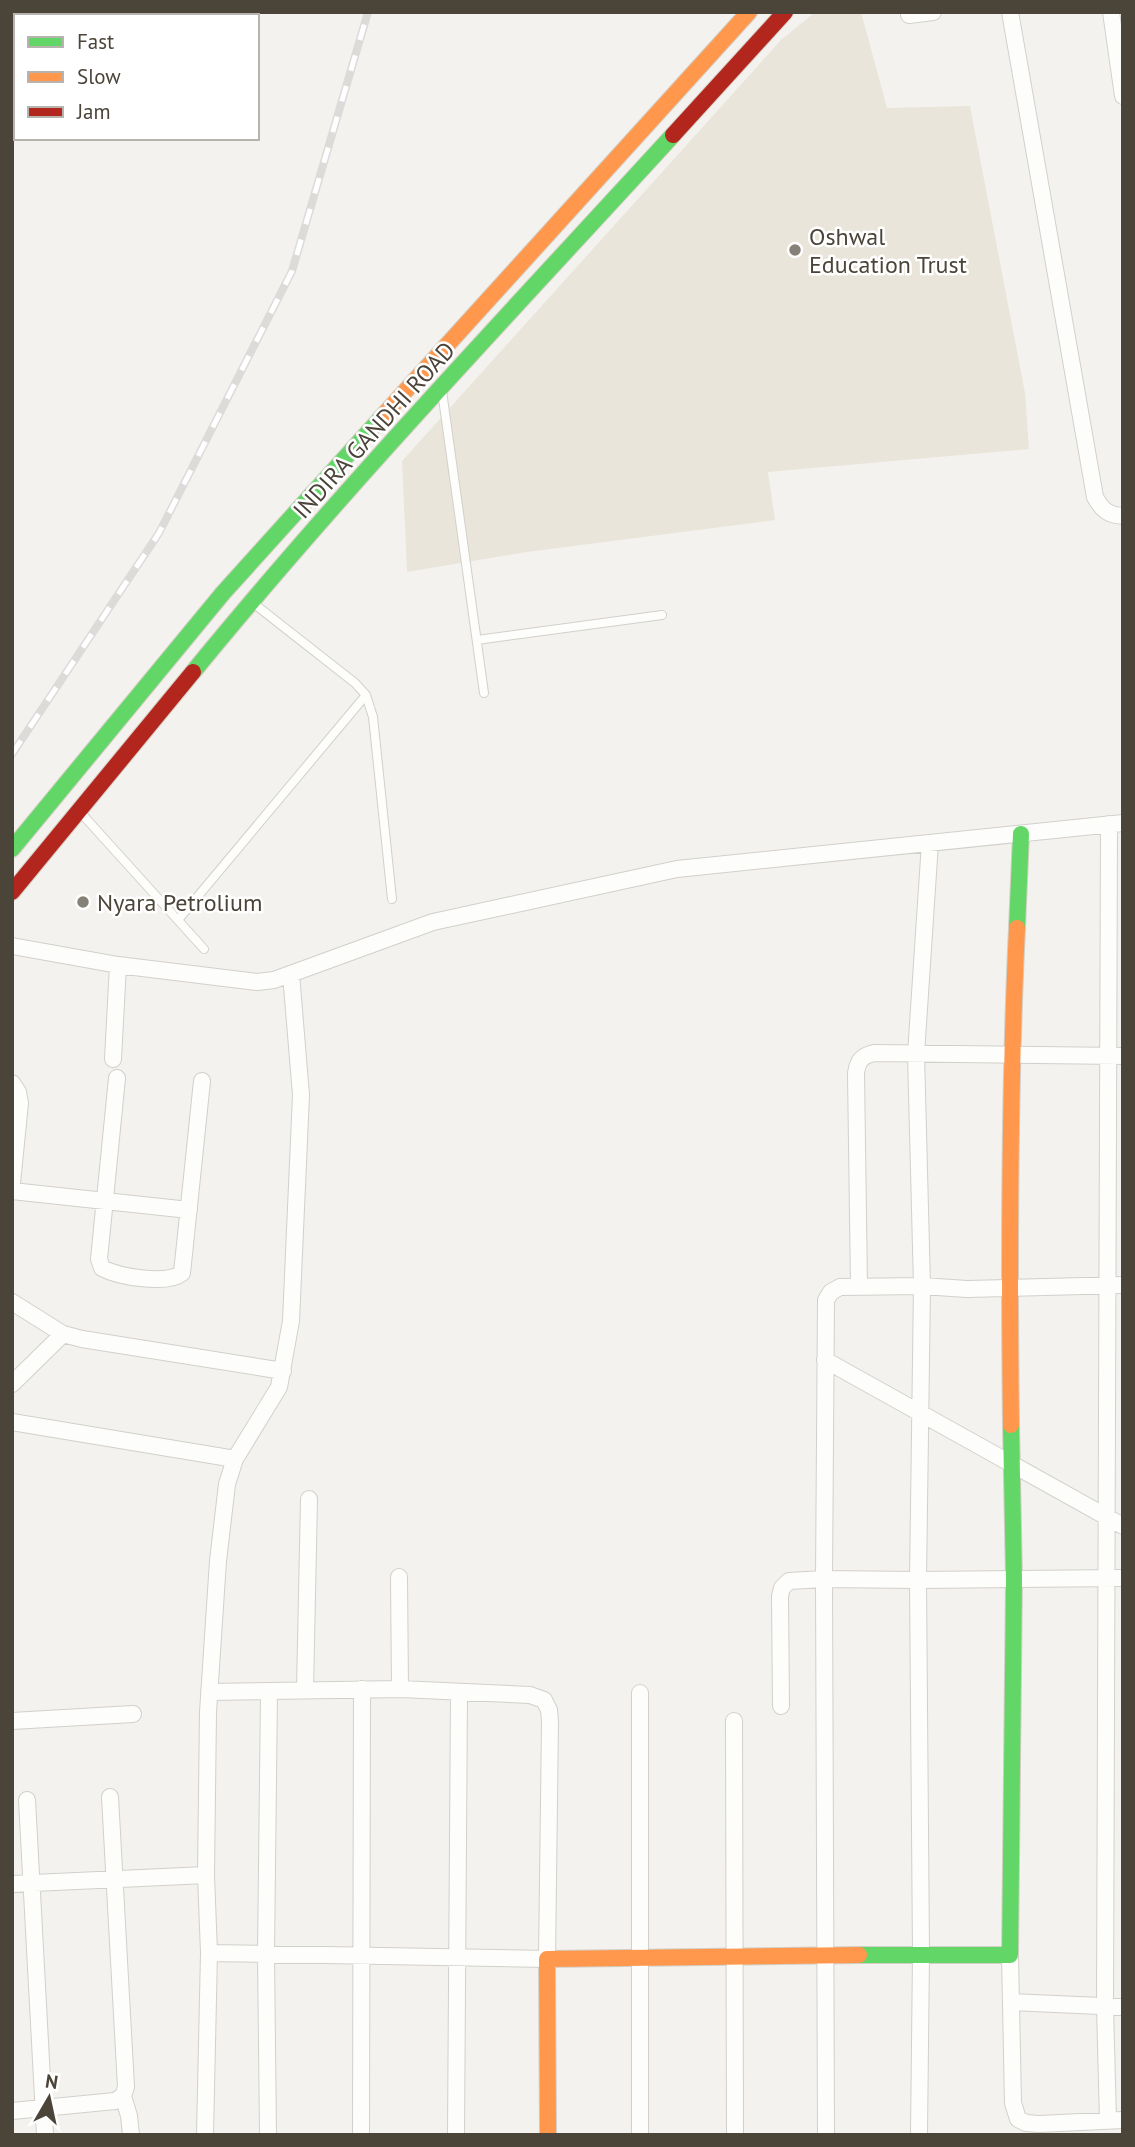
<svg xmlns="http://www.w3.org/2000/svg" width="1135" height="2147" viewBox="0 0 1135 2147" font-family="'PT Sans',sans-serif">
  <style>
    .education { fill: #eae5da }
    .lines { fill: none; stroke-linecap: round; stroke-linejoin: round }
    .lane-casing { stroke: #d2d0cb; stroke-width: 10 }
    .street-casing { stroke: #d2d0cb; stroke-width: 18 }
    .fast-casing { stroke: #d3cfc5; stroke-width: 18 }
    .slow-casing { stroke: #d3cfc5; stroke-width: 18 }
    .jam-casing { stroke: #d3cfc5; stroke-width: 18 }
    .lane { stroke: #fdfdfc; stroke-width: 8 }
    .street { stroke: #fdfdfc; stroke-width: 16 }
    .fast { stroke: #63d668; stroke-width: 16 }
    .slow { stroke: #ff974d; stroke-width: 16 }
    .jam { stroke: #b3261e; stroke-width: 16 }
    .rail-casing { stroke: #dbdbda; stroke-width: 8 }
    .rail { stroke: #fff; stroke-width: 5; stroke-dasharray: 16; stroke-linecap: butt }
    .poi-dot { fill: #868178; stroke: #fff; stroke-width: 2.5 }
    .labels { text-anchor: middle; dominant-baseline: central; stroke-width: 5; stroke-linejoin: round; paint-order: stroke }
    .poi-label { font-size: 24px; fill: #4b4439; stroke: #fff; text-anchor: start }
    .street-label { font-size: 24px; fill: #4b4439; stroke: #fff }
  </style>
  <rect width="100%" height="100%" fill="#f4f2ee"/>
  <path class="education" d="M 815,12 L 861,12 L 887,108 L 970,106 L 1025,393 L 1029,449 L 768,472 L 775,520 L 527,552 L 407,572 L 402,461 L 781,40 Z"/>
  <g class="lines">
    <defs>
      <path id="lane" d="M 442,391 L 484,693
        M 253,603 L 355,683 L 366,695 L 373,717 L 392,899
        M 477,640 L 662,615
        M 81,813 L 204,949
        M 178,920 L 366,695"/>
      <path id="street" d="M 1010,12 L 1095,497 C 1102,510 1108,515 1123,516
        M 1111,12 L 1123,96
        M 909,15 L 933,12
        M 12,946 L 118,965 L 257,982 L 274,980 L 433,922 L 677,869 L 1123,823
        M 113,1059 L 118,965
        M 117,1078 L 99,1259 L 102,1268 C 119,1277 167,1285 182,1273 L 202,1081
        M 12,1083 L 18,1092 L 20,1103 L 12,1183
        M 12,1191 L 189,1210
        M 859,1286 L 856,1073 C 858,1060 862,1056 874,1053 L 1123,1056
        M 12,1302 L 63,1334 L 82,1339 L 283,1371
        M 825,1360 L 1123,1526
        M 12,1384 L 63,1334
        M 12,1422 L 235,1459
        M 399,1577 L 400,1689
        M 305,1690 L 309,1499
        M 640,1693 L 640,2135
        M 781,1706 L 780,1596 L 782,1588 L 789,1581 L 824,1579 L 918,1580 L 1123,1578
        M 12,1721 L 133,1714
        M 734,1721 L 735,2135
        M 27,1800 L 45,2135
        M 206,1875 L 208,1712 L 218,1561 L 227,1484 L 235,1459 L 279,1387 L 291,1321 L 301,1095 L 291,974
        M 12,1884 L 206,1875 L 209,1953
        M 1010,1955 L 1013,2103 L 1018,2119 L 1026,2123 L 1039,2124 L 1123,2120
        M 1012,2002 L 1123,2007
        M 123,2096 L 129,2116 L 131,2135
        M 12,2111 L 115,2101 L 123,2096 L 126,2087 L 110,1797
        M 1108,2121 L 1105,2007 L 1109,824
        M 205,2135 L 209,1953 L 547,1959 L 550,1722 L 549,1710 L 544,1700 L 530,1695 L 400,1689 L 209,1692
        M 268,2135 L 266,1954 L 269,1691
        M 361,2135 L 362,1689
        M 456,2135 L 459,1692
        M 826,2135 L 824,1579 L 826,1300 L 831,1292 L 840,1287 L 922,1286 L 967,1289 L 1123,1285
        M 919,2135 L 921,1954 L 918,1580 L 922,1286 L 916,1054 L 930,843"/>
      <path id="fast" d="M 193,672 C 345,486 511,312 673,135
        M 12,849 L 223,593 L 381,418
        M 1017,928 L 1021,834
        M 859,1955 L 1010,1955 L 1014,1580 L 1011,1425"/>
      <path id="slow" d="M 381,418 L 749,12
        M 1011,1425 C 1009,1259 1009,1094 1017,928
        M 548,2135 L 547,1959 L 859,1955"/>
      <path id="jam" d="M 673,135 L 785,12
        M 12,892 L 193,672"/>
    </defs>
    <use href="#lane" class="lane-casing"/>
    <use href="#street" class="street-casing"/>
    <use href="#fast" class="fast-casing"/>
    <use href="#slow" class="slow-casing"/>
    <use href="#jam" class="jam-casing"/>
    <use href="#lane" class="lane"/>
    <use href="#street" class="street"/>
    <use href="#fast" class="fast"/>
    <use href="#slow" class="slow"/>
    <use href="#jam" class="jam"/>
    <defs>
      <path id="rail" d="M 12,754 L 159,533 L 292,271 L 368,12"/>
    </defs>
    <use href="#rail" class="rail-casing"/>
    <use href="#rail" class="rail"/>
  </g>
  <g class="poi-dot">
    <circle cx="795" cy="250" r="7"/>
    <circle cx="83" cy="902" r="7"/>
  </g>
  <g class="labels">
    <g class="poi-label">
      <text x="809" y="236">Oshwal<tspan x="809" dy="28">Education Trust</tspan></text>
      <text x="97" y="902">Nyara Petrolium</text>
    </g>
    <g class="street-label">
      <text transform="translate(374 430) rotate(-48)">INDIRA GANDHI ROAD</text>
    </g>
  </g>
  <rect width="1135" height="2147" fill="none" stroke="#4b4439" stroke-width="28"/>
  <rect x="14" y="14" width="245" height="126" fill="#ffffff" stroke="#b7b4b0" stroke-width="2"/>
  <rect x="28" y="37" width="35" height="10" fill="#63d668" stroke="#b7b4b0" stroke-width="2"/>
  <text x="77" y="49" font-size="21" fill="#4b4439">Fast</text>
  <rect x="28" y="72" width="35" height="10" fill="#ff974d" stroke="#b7b4b0" stroke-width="2"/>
  <text x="77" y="84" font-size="21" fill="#4b4439">Slow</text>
  <rect x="28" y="107" width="35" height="10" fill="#b3261e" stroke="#b7b4b0" stroke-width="2"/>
  <text x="77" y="119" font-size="21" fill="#4b4439">Jam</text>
  <g transform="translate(49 2098) rotate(9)" stroke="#ffffff" stroke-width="5" paint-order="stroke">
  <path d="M0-5L12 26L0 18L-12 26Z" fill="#4b4439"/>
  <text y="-10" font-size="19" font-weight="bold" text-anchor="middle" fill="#4b4439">N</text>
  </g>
</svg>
